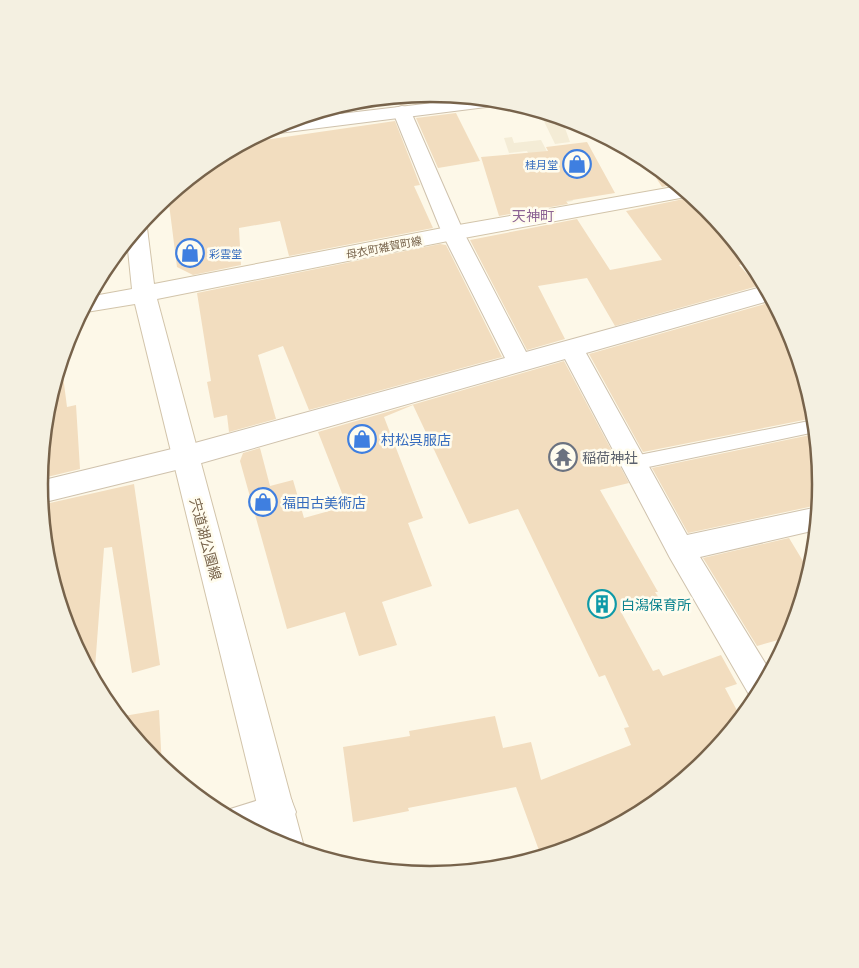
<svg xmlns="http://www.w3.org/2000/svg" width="859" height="968" viewBox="0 0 859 968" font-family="'Open Sans','Noto Sans JP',sans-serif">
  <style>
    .residential { fill: #f4ecd6 }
    .building { fill: #f2ddbf }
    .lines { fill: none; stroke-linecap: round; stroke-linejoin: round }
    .service-casing { stroke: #cfc2ad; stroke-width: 2 }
    .minor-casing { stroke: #cfc2ad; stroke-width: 2 }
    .tertiary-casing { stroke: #cfc2ad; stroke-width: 2 }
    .secondary-casing { stroke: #d2c4aa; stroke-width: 2 }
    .service { fill: #fff; fill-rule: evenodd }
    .minor { fill: #fff; fill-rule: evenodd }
    .tertiary { fill: #fff; fill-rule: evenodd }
    .secondary { fill: #fff; fill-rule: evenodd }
    .labels { text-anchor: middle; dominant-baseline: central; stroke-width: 5; stroke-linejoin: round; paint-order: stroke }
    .far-shop-label { font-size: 11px; fill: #366cbe; stroke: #fffcee; text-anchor: end }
    .far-street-label { font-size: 11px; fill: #77634b; stroke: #fffcee }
    .far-quarter-label { font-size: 14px; fill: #8c6393; stroke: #fffcee }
    .shop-label { font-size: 14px; fill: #366cbe; stroke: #fffcee; text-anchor: start }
    .worship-label { font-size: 14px; fill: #5b616d; stroke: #fffcee; text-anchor: start }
    .street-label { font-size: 14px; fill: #77634b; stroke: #fffcee }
    .culture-label { font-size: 14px; fill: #0d838f; stroke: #fffcee; text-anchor: start }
    .rim { fill: none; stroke: #77634b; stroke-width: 2.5 }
  </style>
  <rect width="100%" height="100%" fill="#fdf8e8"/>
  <path class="residential" d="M 539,111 L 561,117 L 570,142 L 555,144 Z
    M 512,137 L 514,143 L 541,140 L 573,201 L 555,204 L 527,151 L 509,153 L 504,138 Z"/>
  <path class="building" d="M 430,93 L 448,95 L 450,99 L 400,105 L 397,96 Z
    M 456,113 L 480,161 L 438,168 L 416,118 Z
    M 395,121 L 420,185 L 414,186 L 433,228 L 289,256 L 280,221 L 239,228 L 241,265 L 193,275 L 177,267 L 168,196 L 213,159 L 243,143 Z
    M 587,142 L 615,193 L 566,201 L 568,204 L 499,216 L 481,157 L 548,151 L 546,147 Z
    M 653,164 L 677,184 L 662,187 L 649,167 Z
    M 693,197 L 706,208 L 750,262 L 739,265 L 758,286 L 615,326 L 587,278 L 538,286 L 565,339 L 527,350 L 470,240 L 577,219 L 610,270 L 662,260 L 626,211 Z
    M 440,244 L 446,245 L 502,357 L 309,410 L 283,346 L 258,355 L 276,419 L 229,432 L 227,415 L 214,418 L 207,382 L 211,381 L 197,293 Z
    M 772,302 L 791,335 L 813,408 L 814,418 L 643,452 L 589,354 Z
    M 61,360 L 67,407 L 76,405 L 80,469 L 39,479 L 46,407 Z
    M 564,361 L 629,483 L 600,490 L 658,592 L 655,592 L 659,598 L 620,610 L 653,671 L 659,669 L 663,676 L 721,655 L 737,684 L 725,688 L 741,718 L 706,760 L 646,809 L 579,845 L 541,856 L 516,787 L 408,808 L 409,811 L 353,822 L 343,747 L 410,736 L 409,731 L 495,716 L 503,748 L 531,742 L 541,780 L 631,745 L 624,728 L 629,727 L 605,675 L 599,677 L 518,509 L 469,524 L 413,405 L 384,417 L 423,518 L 408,523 L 432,586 L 382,602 L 397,645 L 359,656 L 345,612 L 287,629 L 240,461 L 243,453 L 260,448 L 270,486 L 293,480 L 304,518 L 347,506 L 318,432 Z
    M 815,434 L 820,484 L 818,505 L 688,533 L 652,468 Z
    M 134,484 L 160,665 L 132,673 L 112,547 L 104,548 L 94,681 L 68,633 L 47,561 L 41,505 Z
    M 789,538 L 809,571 L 789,637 L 757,646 L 703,558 Z
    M 159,710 L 162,767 L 153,760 L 118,717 Z"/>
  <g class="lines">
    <defs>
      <path id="service" d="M 814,420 L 815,432 L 634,470 L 628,468 L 625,463 L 628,458 L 634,456 Z"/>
      <path id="minor" d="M 402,106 L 409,108 L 411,112 L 464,233 L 526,352 L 765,286 L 772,300 L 586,353 L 687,535 L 818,507 L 816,530 L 700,557 L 770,671 L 755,700 L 751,698 L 670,558 L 565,359 L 184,468 L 41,503 L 40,481 L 184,446 L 505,358 L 442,233 L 393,112 L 395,108 Z
        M 278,794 L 291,799 L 296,812 L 291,825 L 261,835 L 225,816 L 227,810 Z"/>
      <path id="tertiary" d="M 475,98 L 510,102 L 502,105 L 271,134 L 264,132 L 289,120 Z"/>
      <path id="secondary" d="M 679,186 L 691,196 L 453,240 L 157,299 L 304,847 L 302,852 L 280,845 L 265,837 L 135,304 L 80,313 L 88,297 L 132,289 L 127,240 L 141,223 L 147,228 L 154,284 L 453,226 Z"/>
    </defs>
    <use href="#service" class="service-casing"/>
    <use href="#minor" class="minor-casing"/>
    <use href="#tertiary" class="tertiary-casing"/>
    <use href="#secondary" class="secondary-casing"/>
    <use href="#service" class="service"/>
    <use href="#minor" class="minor"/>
    <use href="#tertiary" class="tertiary"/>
    <use href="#secondary" class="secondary"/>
  </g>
  <defs>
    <symbol id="shop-ring" viewBox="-11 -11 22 22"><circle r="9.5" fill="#fffcee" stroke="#3f7fe0" stroke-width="1.5"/><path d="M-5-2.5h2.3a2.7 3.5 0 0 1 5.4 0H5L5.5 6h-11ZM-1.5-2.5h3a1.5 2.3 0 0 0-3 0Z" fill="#3f7fe0"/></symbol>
    <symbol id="temple-ring" viewBox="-11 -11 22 22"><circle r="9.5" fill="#fffcee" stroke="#6b7280" stroke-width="1.5"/><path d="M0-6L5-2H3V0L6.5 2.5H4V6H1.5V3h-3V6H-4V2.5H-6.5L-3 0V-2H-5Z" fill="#6b7280"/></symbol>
    <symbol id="building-ring" viewBox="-11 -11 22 22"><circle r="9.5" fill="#fffcee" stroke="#0f9aa8" stroke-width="1.5"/><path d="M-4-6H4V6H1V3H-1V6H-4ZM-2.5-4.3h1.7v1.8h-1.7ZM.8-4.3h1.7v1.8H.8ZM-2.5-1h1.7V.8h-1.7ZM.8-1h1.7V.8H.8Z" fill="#0f9aa8"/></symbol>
  </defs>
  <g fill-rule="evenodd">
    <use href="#shop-ring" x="561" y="148" width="32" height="32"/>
    <use href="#shop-ring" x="174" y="237" width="32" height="32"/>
    <use href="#shop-ring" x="346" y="423" width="32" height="32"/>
    <use href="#temple-ring" x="547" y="441" width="32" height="32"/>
    <use href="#shop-ring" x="247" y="486" width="32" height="32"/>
    <use href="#building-ring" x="586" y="588" width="32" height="32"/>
  </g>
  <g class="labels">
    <g class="far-shop-label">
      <text x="558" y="164">桂月堂</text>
      <text x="209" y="253" text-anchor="start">彩雲堂</text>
    </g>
    <g class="far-street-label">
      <text transform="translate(384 247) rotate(-11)">母衣町雑賀町線</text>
    </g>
    <g class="far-quarter-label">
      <text x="533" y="215">天神町</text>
    </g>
    <g class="shop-label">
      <text x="381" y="439">村松呉服店</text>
      <text x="282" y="502">福田古美術店</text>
    </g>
    <g class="worship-label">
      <text x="582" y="457">稲荷神社</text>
    </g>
    <g class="street-label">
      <text transform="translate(206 539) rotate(75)">宍道湖公園線</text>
    </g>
    <g class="culture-label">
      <text x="621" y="604">白潟保育所</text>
    </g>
  </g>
  <path d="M0 0H859V968H0ZM48 484a382 382 0 1 1 764 0a382 382 0 1 1-764 0Z" fill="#f4f0e1" fill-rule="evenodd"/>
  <path class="rim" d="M48 484a382 382 0 1 1 764 0a382 382 0 1 1-764 0Z"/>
</svg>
